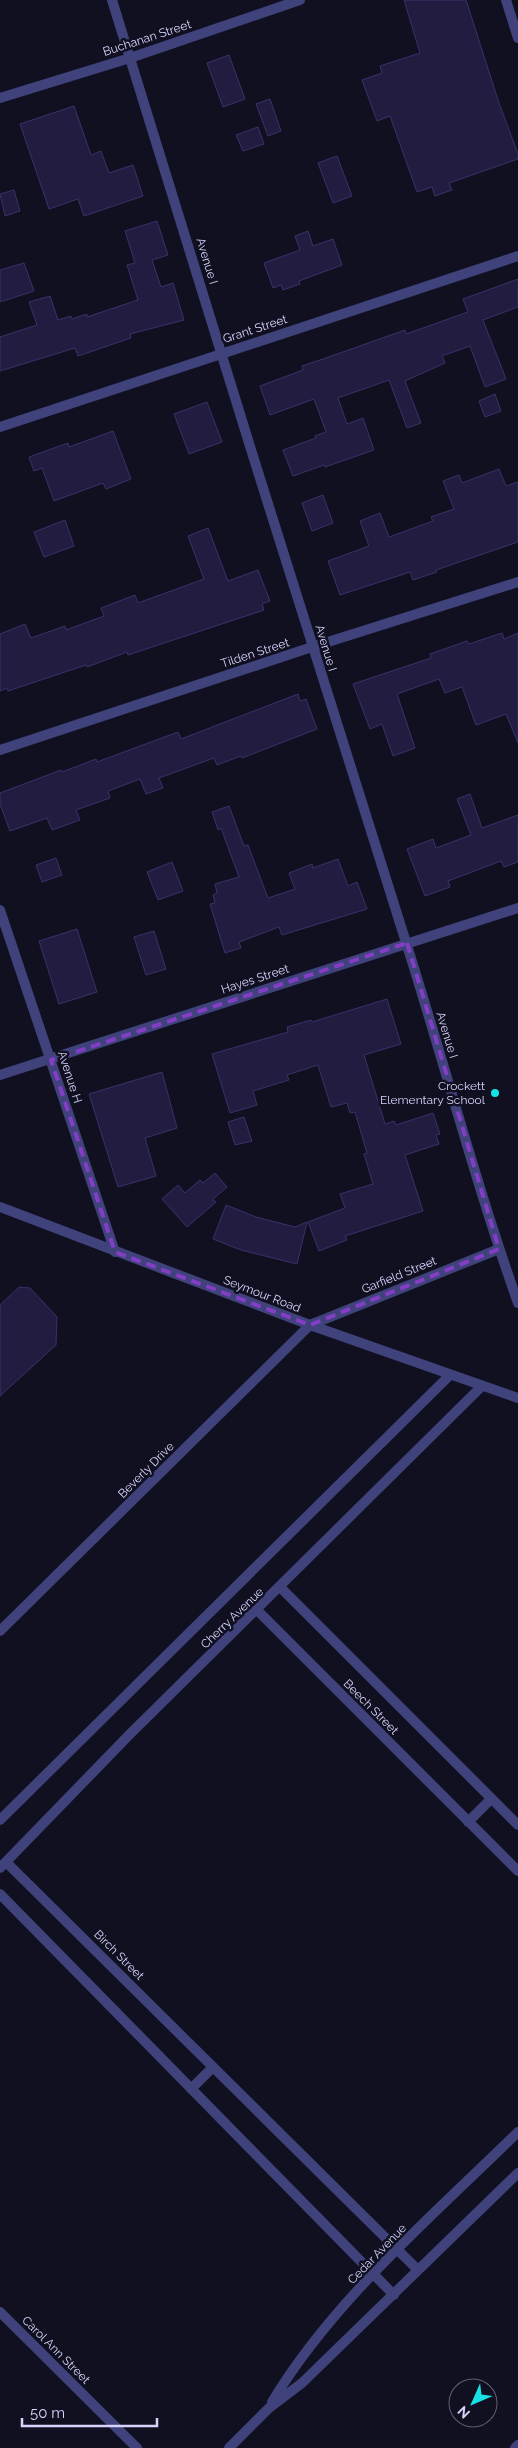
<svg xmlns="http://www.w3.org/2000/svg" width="518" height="2448" viewBox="0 0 518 2448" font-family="Raleway,sans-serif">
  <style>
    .building { fill: #221d40; stroke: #38326a }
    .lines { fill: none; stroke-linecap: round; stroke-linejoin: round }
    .minor { stroke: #3f427b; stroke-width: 10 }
    .marked { fill: none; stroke: #843dc5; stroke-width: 4; stroke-dasharray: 10 6; stroke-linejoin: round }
    .poi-dot { fill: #16e1e4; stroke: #111021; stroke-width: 2 }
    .labels { text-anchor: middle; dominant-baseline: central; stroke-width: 5; stroke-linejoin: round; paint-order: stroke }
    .street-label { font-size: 12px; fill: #d5d3fb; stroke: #111021 }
    .poi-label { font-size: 12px; fill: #d5d3fb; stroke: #111021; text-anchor: end }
  </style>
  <rect width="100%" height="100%" fill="#111021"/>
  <path class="building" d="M 404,0 L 466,0 L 499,103 L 518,154 L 518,159 L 449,183 L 452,190 L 435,196 L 432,187 L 417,192 L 390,116 L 377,121 L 362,80 L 382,73 L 380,66 L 420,53 Z
    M 229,55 L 245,99 L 223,107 L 207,63 Z
    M 270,99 L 281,131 L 268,136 L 256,104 Z
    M 74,106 L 91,155 L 101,151 L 109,173 L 133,165 L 143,196 L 84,216 L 78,199 L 49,209 L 20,124 Z
    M 258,127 L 264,144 L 243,151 L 236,135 Z
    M 337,156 L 352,196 L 333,203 L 318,163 Z
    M 14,190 L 20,211 L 5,216 L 0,194 Z
    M 157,221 L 168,255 L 152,260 L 161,287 L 173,283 L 184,320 L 130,334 L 131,338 L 78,356 L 75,348 L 0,371 L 0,337 L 37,325 L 29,302 L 50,296 L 58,320 L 71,316 L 72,319 L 87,314 L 87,317 L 138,300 L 127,265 L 135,263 L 125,231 Z
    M 308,231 L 313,246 L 333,239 L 342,265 L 299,281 L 300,284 L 283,290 L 281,285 L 273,288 L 264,263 L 300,250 L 295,236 Z
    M 24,263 L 34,291 L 0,302 L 0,270 Z
    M 518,279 L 518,307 L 483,320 L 506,379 L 485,387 L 470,346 L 442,356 L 445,363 L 405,381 L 421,423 L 407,428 L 389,380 L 338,398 L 347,424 L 363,418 L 374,450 L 325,467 L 324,465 L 293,476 L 283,450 L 316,438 L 315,436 L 326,432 L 314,399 L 270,415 L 260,386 L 303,370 L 302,366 L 323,359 L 405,330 L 406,334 L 468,312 L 463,299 Z
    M 495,394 L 501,411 L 485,417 L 479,401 Z
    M 207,402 L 222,442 L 189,454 L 174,414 Z
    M 113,431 L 131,479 L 106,489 L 103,483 L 54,501 L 42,468 L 34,471 L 29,457 L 68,443 L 69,447 Z
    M 499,469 L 506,486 L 518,482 L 518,542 L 436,570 L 437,572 L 413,580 L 410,572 L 340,595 L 328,561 L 369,546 L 360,521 L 380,513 L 389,537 L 433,521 L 431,517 L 454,509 L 443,481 L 459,475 L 462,483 Z
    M 323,495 L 333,523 L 312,531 L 302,503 Z
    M 65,520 L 74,546 L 44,557 L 34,532 Z
    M 208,528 L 228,581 L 258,570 L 270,601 L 262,604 L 264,610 L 128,655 L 127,652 L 87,667 L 86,665 L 8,691 L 7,688 L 0,691 L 0,634 L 25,624 L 31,638 L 65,626 L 66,630 L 104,616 L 101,608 L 135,595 L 138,603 L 204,579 L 188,536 Z
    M 502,633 L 504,639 L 518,633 L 518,743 L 506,714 L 476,725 L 462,687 L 445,693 L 439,679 L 397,694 L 415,748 L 393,756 L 382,724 L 370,729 L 353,684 L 431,658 L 430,654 L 467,641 L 469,644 Z
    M 298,694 L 300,701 L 306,699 L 317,729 L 242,758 L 241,756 L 217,765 L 214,758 L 159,778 L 163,788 L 146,794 L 140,779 L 108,791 L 110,798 L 76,810 L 80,820 L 52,830 L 47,818 L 10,831 L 0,804 L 0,793 L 61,770 L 62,772 L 96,759 L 97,762 L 178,732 L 181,739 Z
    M 470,794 L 482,828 L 518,815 L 518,862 L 504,867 L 501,861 L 448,881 L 450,887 L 425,896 L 407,849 L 433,839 L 436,848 L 471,835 L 457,799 Z
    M 229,806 L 244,846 L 248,845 L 268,898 L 295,889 L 289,873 L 312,864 L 313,868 L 338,859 L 348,886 L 357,882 L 367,909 L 282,935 L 279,927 L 239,942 L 241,948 L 225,953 L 210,904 L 215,903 L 213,895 L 217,893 L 215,884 L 239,877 L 221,828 L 218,830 L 212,812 Z
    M 56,858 L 62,875 L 42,882 L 36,865 Z
    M 172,862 L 183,891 L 158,900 L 147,872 Z
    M 77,929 L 97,992 L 59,1004 L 39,941 Z
    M 154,931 L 166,969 L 146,975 L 134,937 Z
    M 387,999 L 401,1044 L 364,1055 L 385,1124 L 394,1121 L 396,1125 L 433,1113 L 440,1134 L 436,1135 L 439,1144 L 405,1155 L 423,1211 L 345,1236 L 347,1240 L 319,1251 L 308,1222 L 345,1208 L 340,1194 L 373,1184 L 364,1154 L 367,1153 L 355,1112 L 350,1113 L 347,1103 L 331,1107 L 318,1065 L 287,1075 L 289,1080 L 253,1091 L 257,1105 L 230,1113 L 212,1054 L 288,1032 L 287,1027 L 311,1020 L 312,1022 Z
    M 162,1072 L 177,1128 L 145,1138 L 156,1176 L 118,1187 L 89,1094 Z
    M 244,1117 L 252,1141 L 235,1145 L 228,1122 Z
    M 215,1173 L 227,1187 L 212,1200 L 216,1202 L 187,1227 L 162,1199 L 178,1185 L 185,1193 L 200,1180 L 203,1183 Z
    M 226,1205 L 256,1217 L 295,1227 L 307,1222 L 297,1264 L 241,1250 L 213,1239 Z
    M 19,1287 L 30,1288 L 57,1317 L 56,1345 L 0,1396 L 0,1305 Z"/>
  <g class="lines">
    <path class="minor" d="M 112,0 C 208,312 305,625 404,936 C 443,1058 475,1182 518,1303
      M 506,0 L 518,38
      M 0,98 L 130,58 L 300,0
      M 0,427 L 518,256
      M 0,750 L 312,647 L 518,582
      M 0,910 L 115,1252
      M 0,1075 L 518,908
      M 0,1207 L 310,1325 L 518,1398
      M 281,1588 L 518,1825
      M 257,1610 L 518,1871
      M 0,1631 L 310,1325 L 499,1249
      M 0,1820 L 450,1375
      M 468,1822 L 491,1799
      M 6,1862 L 418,2270
      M 0,1868 L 130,1734 L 482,1386
      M 0,1894 L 394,2295
      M 191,2089 L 213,2067
      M 0,2312 L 137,2448
      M 272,2402 C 334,2299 433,2216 518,2132
      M 229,2448 L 269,2408 L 302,2383 L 518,2173
      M 515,2448 L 518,2445"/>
  </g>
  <path class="marked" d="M 407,943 L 499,1249 L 310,1325 L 115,1252 L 51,1060 Z"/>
  <circle class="poi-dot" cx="495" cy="1093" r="5"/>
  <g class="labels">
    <g class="street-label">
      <text transform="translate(147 38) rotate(-18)">Buchanan Street</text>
      <text transform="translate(207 261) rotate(73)">Avenue I</text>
      <text transform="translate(255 329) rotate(-18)">Grant Street</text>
      <text transform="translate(326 648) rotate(73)">Avenue I</text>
      <text transform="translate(255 653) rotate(-18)">Tilden Street</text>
      <text transform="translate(255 979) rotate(-18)">Hayes Street</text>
      <text transform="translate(447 1035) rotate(73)">Avenue I</text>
      <text transform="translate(70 1077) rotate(72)">Avenue H</text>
      <text transform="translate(399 1275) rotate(-22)">Garfield Street</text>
      <text transform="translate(262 1294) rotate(21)">Seymour Road</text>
      <text transform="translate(146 1470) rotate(-45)">Beverly Drive</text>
      <text transform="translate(232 1618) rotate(-44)">Cherry Avenue</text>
      <text transform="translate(371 1707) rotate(45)">Beech Street</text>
      <text transform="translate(119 1955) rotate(45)">Birch Street</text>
      <text transform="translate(377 2254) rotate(-46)">Cedar Avenue</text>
      <text transform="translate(56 2350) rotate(45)">Carol Ann Street</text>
    </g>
    <g class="poi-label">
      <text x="485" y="1086">Crockett<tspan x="485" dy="14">Elementary School</tspan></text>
    </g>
  </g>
  <g transform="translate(473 2403) rotate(225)"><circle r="24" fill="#111021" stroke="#5f5e78"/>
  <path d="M0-4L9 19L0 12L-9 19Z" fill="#16e1e4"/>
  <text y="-8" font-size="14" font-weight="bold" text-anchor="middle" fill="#d5d3fb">N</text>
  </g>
  <path d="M22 2418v8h135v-8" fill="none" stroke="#d5d3fb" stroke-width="2.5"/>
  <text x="30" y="2418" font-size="15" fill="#d5d3fb" stroke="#111021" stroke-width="4" paint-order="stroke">50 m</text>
</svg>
